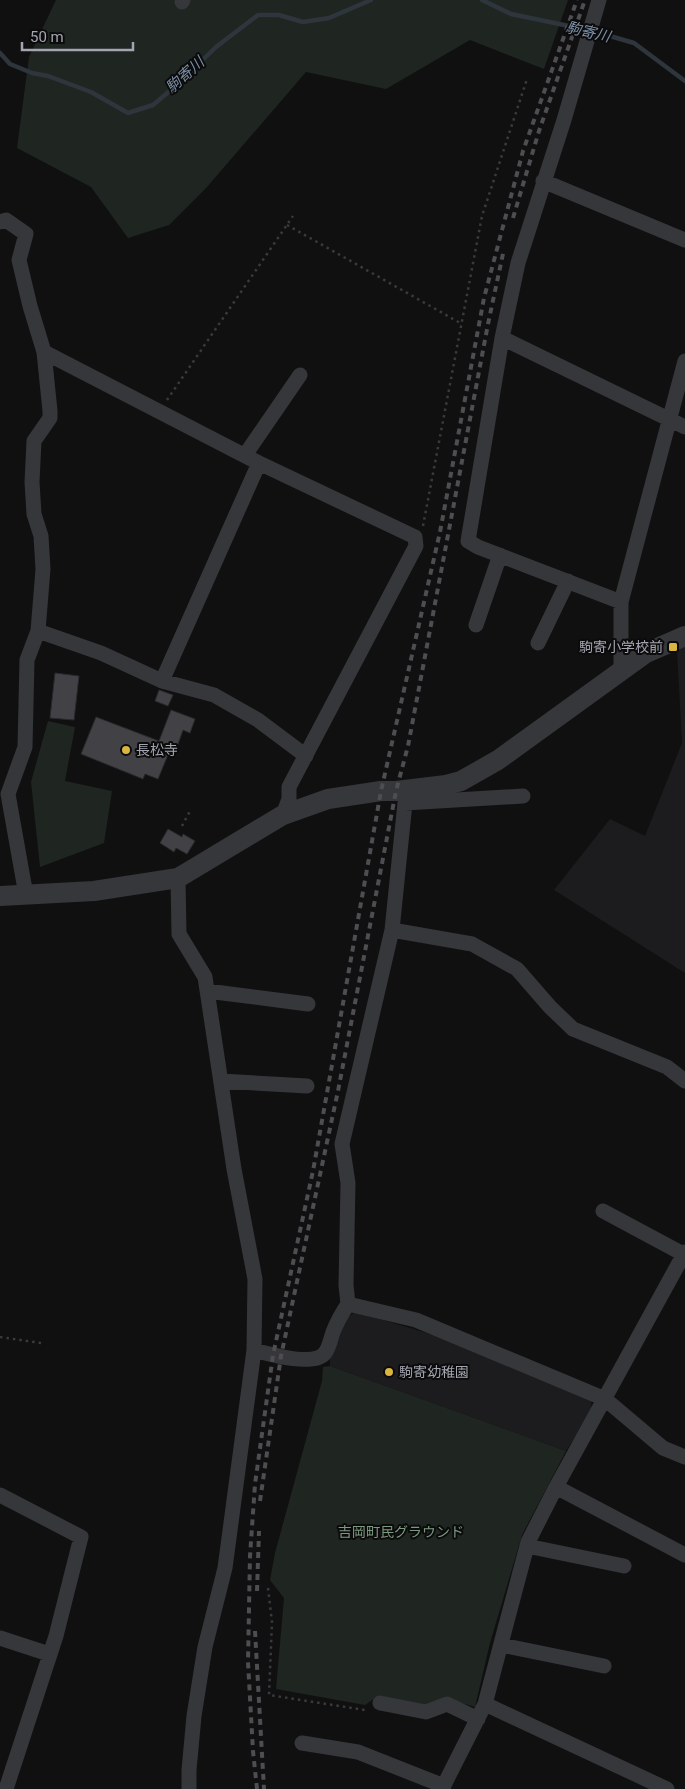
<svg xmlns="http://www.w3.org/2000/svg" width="685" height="1789" viewBox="0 0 685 1789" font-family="Roboto,'Noto Sans JP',sans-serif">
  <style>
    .built { fill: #1c1c1e }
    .green { fill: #1f2520 }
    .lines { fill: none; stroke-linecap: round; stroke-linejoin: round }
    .stream { stroke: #2f353c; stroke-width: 4.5 }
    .building { fill: #424246; stroke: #2a2a2d }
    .path { stroke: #393a3e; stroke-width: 2.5; stroke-dasharray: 2.5 4; stroke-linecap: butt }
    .minor { stroke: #36373a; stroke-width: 15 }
    .tertiary { stroke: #36373a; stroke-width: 20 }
    .rail { stroke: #4d4d52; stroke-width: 4; stroke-dasharray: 6 5; stroke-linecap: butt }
    .poi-dot { fill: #dab53f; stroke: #0b0b0c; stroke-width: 2 }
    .labels { text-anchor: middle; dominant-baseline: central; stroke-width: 4; stroke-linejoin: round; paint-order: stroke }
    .poi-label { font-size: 14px; fill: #a3a5b0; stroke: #0b0b0c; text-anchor: start }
    .park-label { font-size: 14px; fill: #7c9980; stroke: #0b0b0c }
    .water-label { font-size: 15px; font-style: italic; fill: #7d90a8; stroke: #0b0b0c }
  </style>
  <rect width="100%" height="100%" fill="#101011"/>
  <path class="built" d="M 685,647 L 685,973 L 554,890 L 610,819 L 645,836 L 682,743 L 677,650 Z
    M 356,1312 L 440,1337 L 591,1401 L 592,1411 L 566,1451 L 330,1366 L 330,1356 L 343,1319 Z"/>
  <path class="green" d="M 56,0 L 568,0 L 544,69 L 470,40 L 386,89 L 306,72 L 207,187 L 169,225 L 128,238 L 91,187 L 17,148 L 29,57 Z
    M 48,721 L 75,727 L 65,781 L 112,791 L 104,843 L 40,867 L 31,782 Z
    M 330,1366 L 566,1451 L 522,1535 L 490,1643 L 475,1707 L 444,1698 L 425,1707 L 378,1696 L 365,1705 L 276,1689 L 284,1598 L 270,1580 L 275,1553 L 322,1381 L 323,1367 Z"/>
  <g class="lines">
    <path class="stream" d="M 482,0 L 511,14 L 593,31 L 634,43 L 685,81
      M 0,53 L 10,64 L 32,73 L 48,76 L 91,92 L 128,113 L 153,105 L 178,84 L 216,47 L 258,15 L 279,15 L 303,22 L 329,18 L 371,0"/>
  </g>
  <path class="building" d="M 55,673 L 79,676 L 74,720 L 50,718 Z
    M 159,690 L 173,695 L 168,706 L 155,701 Z
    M 171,710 L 195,719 L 190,733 L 183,730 L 177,747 L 172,745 L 158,779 L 145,774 L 143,779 L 81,754 L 96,717 L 159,741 Z
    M 168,829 L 182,837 L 183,834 L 195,841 L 187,854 L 176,848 L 174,852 L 160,843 Z"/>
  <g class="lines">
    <path class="path" d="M 287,225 L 462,324
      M 167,400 L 293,216
      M 423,526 L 482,216 L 527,79
      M 182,826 L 190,811
      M 0,1337 L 41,1343
      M 268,1588 L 272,1622 L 269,1695 L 365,1710 L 368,1709"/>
    <path class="minor" d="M 599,0 L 564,120 L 518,263 L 502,338 L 468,541 L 478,547 L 621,602
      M 182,2 L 183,0
      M 543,181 L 685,240
      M 0,222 L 6,220 L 26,234 L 19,260 L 30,306 L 44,352 L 50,411 L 50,418 L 34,441 L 32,482 L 34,514 L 41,536 L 43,569 L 38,631 L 27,660 L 25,747 L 8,794 L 26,895
      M 502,338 L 685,427
      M 44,352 L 259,463 L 415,537 L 416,546 L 289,787 L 289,799 L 283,815
      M 245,455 L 300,375
      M 476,625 L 500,555
      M 38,631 L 101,653 L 162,681 L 214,695 L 258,720 L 306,756
      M 538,643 L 568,581
      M 621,670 L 621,602 L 685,361
      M 162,681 L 259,463
      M 178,878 L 179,934 L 205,977 L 234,1169 L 255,1279 L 254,1350 L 225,1568 L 205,1647 L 194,1716 L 189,1770 L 189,1789
      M 392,930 L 405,803 L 523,796
      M 207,991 L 308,1004
      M 221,1081 L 307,1086
      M 603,1211 L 683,1254
      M 348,1304 L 416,1320 L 605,1399 L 663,1448 L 685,1457
      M 254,1350 C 269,1354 314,1367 325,1353 C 329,1348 331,1338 333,1332 C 337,1322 342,1313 348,1304 L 346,1285 L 348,1183 L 342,1144 L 392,930 L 472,944 L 517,969 L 550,1007 L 573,1029 L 667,1067 L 685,1081
      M 556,1487 L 685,1555
      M 0,1495 L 81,1537 L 56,1636 L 6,1789
      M 527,1546 L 624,1566
      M 0,1638 L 49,1654
      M 501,1645 L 604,1666
      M 380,1703 L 426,1712 L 447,1704 L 478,1719
      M 485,1704 L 667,1789
      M 302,1743 L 358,1752 L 444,1786
      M 442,1789 L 485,1704 L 528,1542 L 556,1487 L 685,1252"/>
    <path class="tertiary" d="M 0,896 L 94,891 L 178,878 L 283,815 L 328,799 L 381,791 L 396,791 L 446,785 L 461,781 L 498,760 L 646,653 L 685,636"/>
    <path class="rail" d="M 513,218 L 539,131 L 585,0
      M 260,1501 L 281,1356 L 338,1091 L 396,791 L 408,746 L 488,324 L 504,249
      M 257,1591 L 259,1531
      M 255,1631 L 264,1789
      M 257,1789 L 253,1751 L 248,1662 L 250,1556 L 255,1484 L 273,1355 L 313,1171 L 381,791 L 440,532 L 484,298 L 523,151 L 577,0"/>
  </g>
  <g class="poi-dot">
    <rect x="668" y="642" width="10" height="10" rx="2.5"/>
    <circle cx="126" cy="750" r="5"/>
    <circle cx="389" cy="1372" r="5"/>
  </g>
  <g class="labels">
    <g class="poi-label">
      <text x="663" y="647" text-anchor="end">駒寄小学校前</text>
      <text x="136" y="750">長松寺</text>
      <text x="399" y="1372">駒寄幼稚園</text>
    </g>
    <g class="park-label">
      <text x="401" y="1532">吉岡町民グラウンド</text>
    </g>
    <g class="water-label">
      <text transform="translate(588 32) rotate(13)">駒寄川</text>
      <text transform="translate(185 75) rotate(-42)">駒寄川</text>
    </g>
  </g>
  <path d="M22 42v8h111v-8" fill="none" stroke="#a3a5b0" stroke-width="2.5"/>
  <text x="30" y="42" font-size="15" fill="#a3a5b0" stroke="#0b0b0c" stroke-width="4" paint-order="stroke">50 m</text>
</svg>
